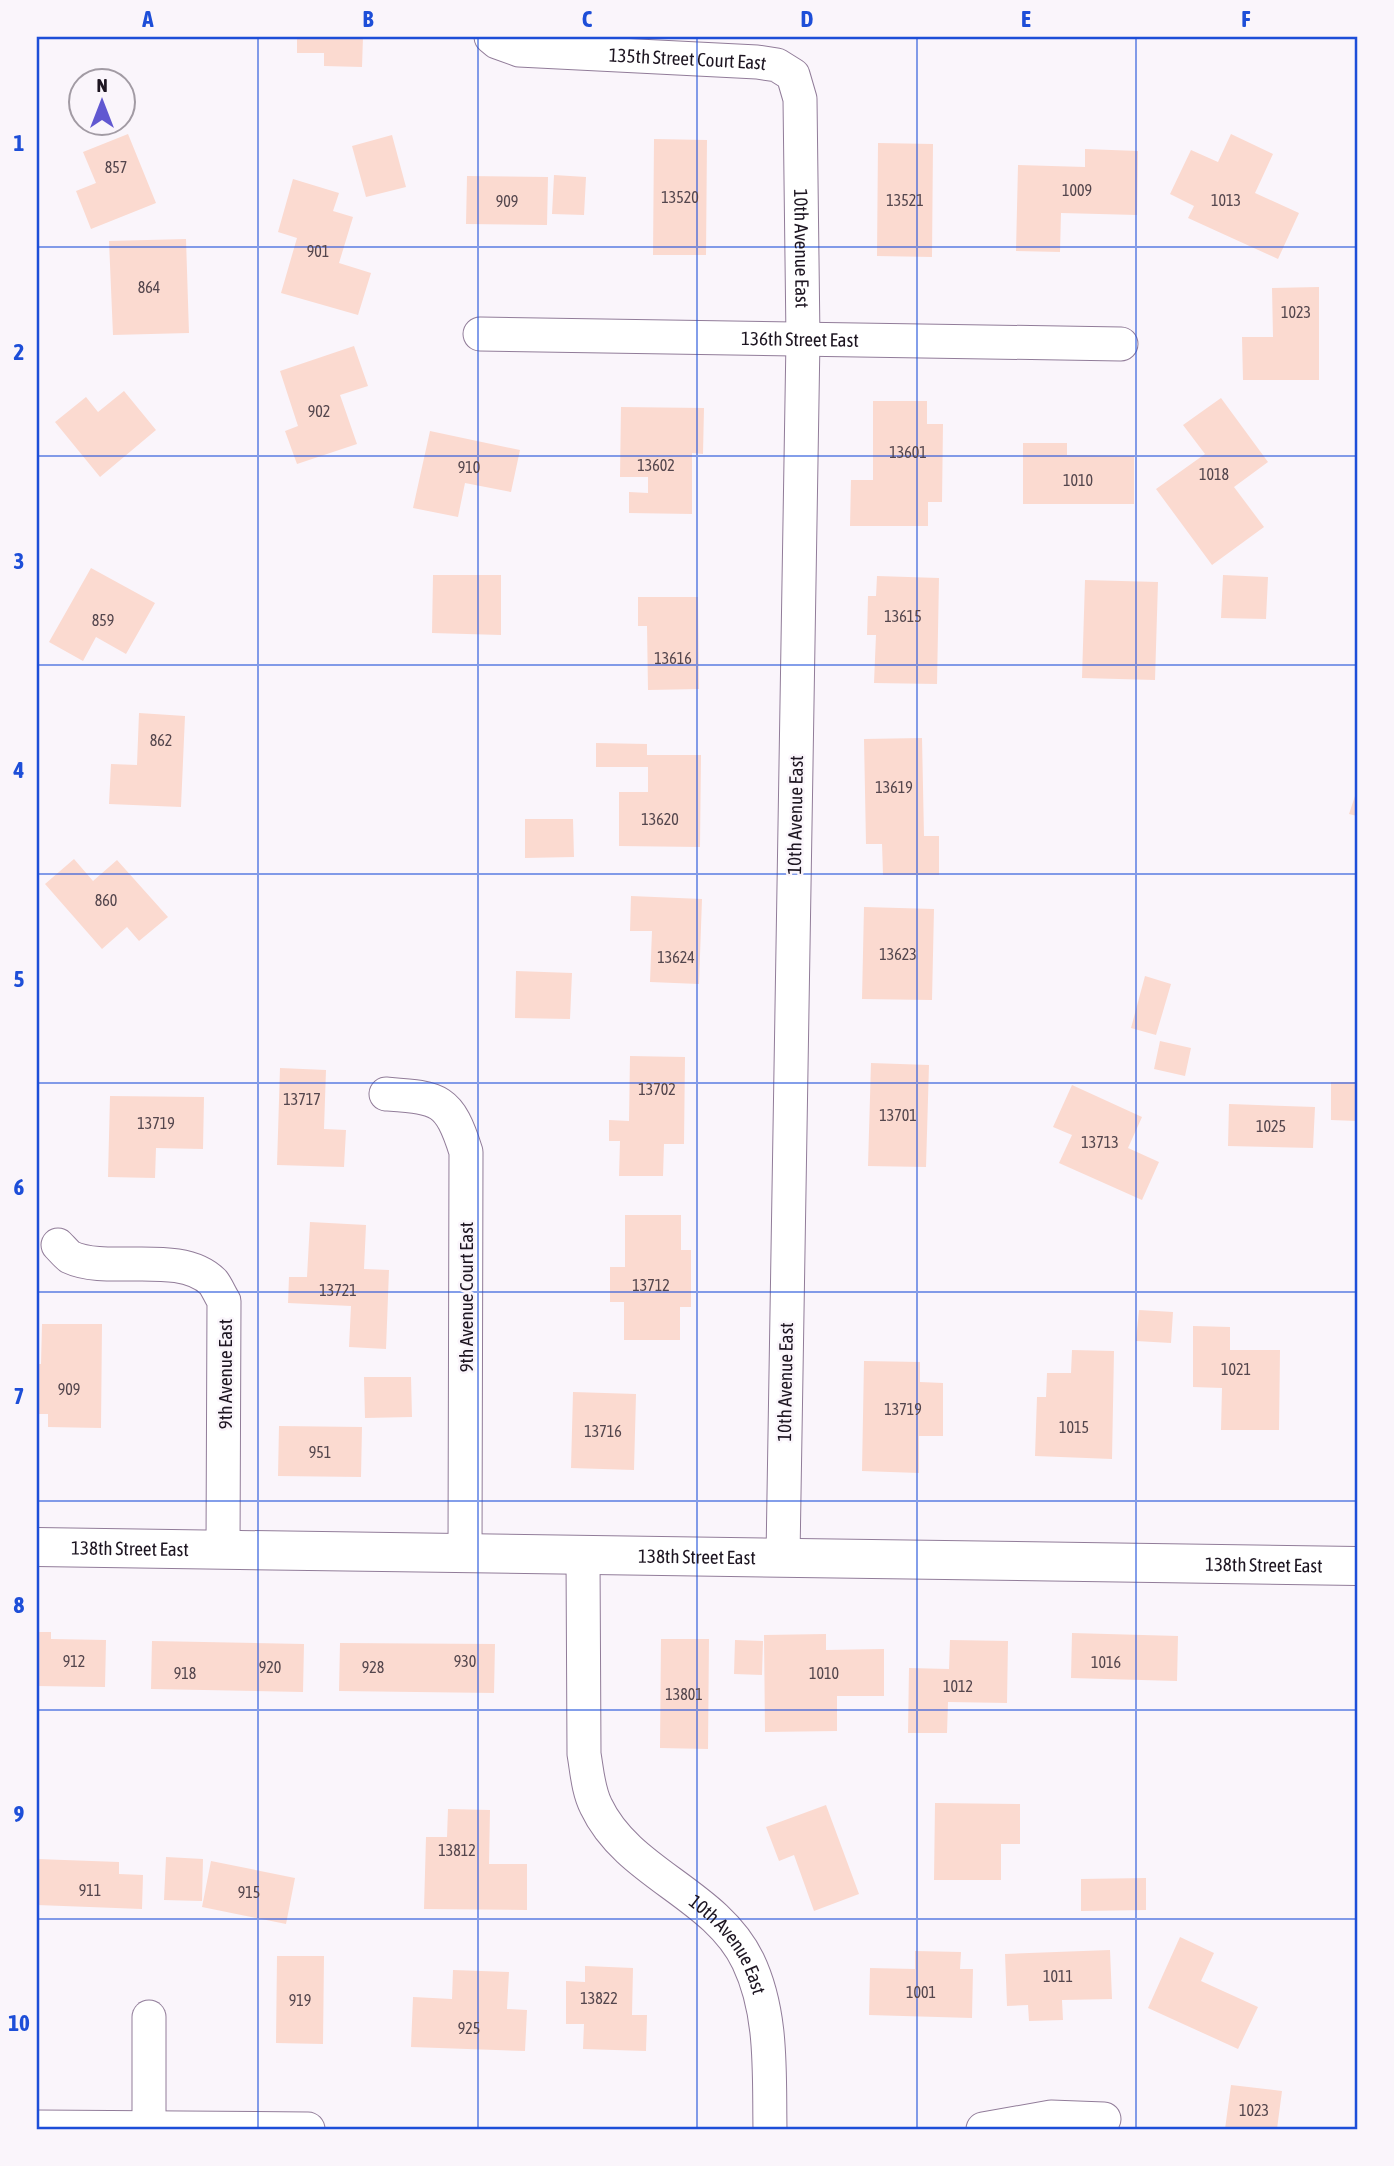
<svg xmlns="http://www.w3.org/2000/svg" width="1394" height="2166" viewBox="0 0 1394 2166" font-family="'Asap Condensed',sans-serif">
  <style>
    .building { fill: #fbdad0 }
    .lines { fill: none; stroke-linecap: round; stroke-linejoin: round }
    .minor-casing { stroke: #917c99; stroke-width: 35 }
    .tertiary-casing { stroke: #917c99; stroke-width: 40 }
    .minor { stroke: #fff; stroke-width: 33 }
    .tertiary { stroke: #fff; stroke-width: 38 }
    .grid { fill: none; stroke: #1d4ed8; stroke-width: 2; stroke-opacity: 0.55 }
    .labels { text-anchor: middle; dominant-baseline: central; stroke-width: 5; stroke-linejoin: round; paint-order: stroke }
    .number-label { font-size: 16px; fill: #54464d }
    .street-label { font-size: 19px; fill: #1d1521; stroke: #faf5fb }
    .neatline { fill: none; stroke: #1d4ed8; stroke-width: 2.5 }
    .grid-label { font-size: 23px; text-anchor: middle; font-weight: bold; fill: #1d4ed8 }
  </style>
  <rect width="100%" height="100%" fill="#faf5fb"/>
  <path class="building" d="M 297,37 L 363,37 L 362,67 L 324,66 L 324,53 L 297,53 Z
    M 128,134 L 156,203 L 91,229 L 76,191 L 96,183 L 83,152 Z
    M 1231,134 L 1273,154 L 1255,193 L 1299,213 L 1278,259 L 1188,218 L 1194,206 L 1170,194 L 1191,150 L 1218,162 Z
    M 392,135 L 406,187 L 366,197 L 352,146 Z
    M 654,139 L 707,140 L 706,255 L 653,255 Z
    M 878,143 L 933,144 L 932,257 L 877,256 Z
    M 1085,149 L 1138,151 L 1137,215 L 1061,213 L 1060,252 L 1016,251 L 1018,165 L 1085,167 Z
    M 554,175 L 586,177 L 584,215 L 552,214 Z
    M 467,176 L 548,177 L 547,225 L 466,224 Z
    M 293,179 L 339,193 L 333,211 L 353,217 L 339,263 L 371,273 L 358,315 L 281,293 L 297,238 L 278,232 Z
    M 186,239 L 189,333 L 113,335 L 109,241 Z
    M 1319,287 L 1319,380 L 1243,380 L 1242,337 L 1273,337 L 1272,288 Z
    M 354,346 L 368,386 L 340,395 L 357,444 L 297,464 L 285,431 L 298,426 L 280,371 Z
    M 124,391 L 156,430 L 100,477 L 55,422 L 86,397 L 98,412 Z
    M 1221,398 L 1268,462 L 1234,487 L 1264,527 L 1212,565 L 1156,489 L 1205,454 L 1183,425 Z
    M 873,401 L 927,401 L 927,424 L 943,424 L 942,502 L 928,502 L 928,526 L 850,526 L 851,480 L 873,480 Z
    M 621,407 L 704,408 L 703,454 L 692,453 L 692,514 L 629,513 L 629,492 L 648,493 L 648,477 L 620,477 Z
    M 430,431 L 520,450 L 511,492 L 465,483 L 458,517 L 413,508 Z
    M 1023,443 L 1067,443 L 1067,455 L 1134,456 L 1134,504 L 1023,504 Z
    M 91,568 L 155,603 L 126,654 L 96,637 L 83,661 L 49,642 Z
    M 433,575 L 501,575 L 501,635 L 432,633 Z
    M 1223,575 L 1268,577 L 1266,619 L 1221,618 Z
    M 877,576 L 939,578 L 937,684 L 874,683 L 876,635 L 867,635 L 868,596 L 876,596 Z
    M 1085,580 L 1158,582 L 1155,680 L 1082,678 Z
    M 638,597 L 698,597 L 699,689 L 648,690 L 647,626 L 638,626 Z
    M 139,713 L 185,716 L 181,807 L 109,804 L 111,764 L 137,765 Z
    M 922,738 L 924,836 L 939,836 L 939,875 L 883,875 L 882,844 L 866,844 L 864,739 Z
    M 596,743 L 647,744 L 647,755 L 701,755 L 700,847 L 619,846 L 619,792 L 648,792 L 648,767 L 596,767 Z
    M 1357,790 L 1357,816 L 1349,814 Z
    M 525,819 L 573,819 L 574,857 L 525,858 Z
    M 74,859 L 93,881 L 117,860 L 168,917 L 139,941 L 127,927 L 102,949 L 45,884 Z
    M 631,896 L 702,899 L 699,984 L 650,982 L 652,931 L 630,931 Z
    M 864,907 L 934,909 L 932,1000 L 862,999 Z
    M 516,971 L 572,973 L 570,1019 L 515,1018 Z
    M 1145,976 L 1171,984 L 1156,1035 L 1131,1028 Z
    M 1160,1041 L 1191,1048 L 1185,1076 L 1154,1069 Z
    M 630,1056 L 685,1057 L 684,1144 L 664,1144 L 663,1176 L 619,1176 L 620,1141 L 609,1141 L 609,1120 L 629,1121 Z
    M 871,1063 L 929,1065 L 926,1167 L 868,1166 Z
    M 280,1068 L 326,1070 L 324,1129 L 346,1130 L 344,1167 L 277,1165 Z
    M 1331,1082 L 1357,1082 L 1357,1121 L 1331,1120 Z
    M 1072,1085 L 1142,1117 L 1128,1148 L 1159,1162 L 1142,1200 L 1059,1163 L 1072,1135 L 1053,1127 Z
    M 110,1096 L 204,1097 L 203,1149 L 156,1148 L 155,1178 L 108,1177 Z
    M 1229,1104 L 1315,1107 L 1313,1148 L 1228,1146 Z
    M 625,1215 L 681,1215 L 681,1250 L 691,1250 L 691,1307 L 680,1307 L 680,1340 L 624,1340 L 624,1302 L 610,1302 L 610,1267 L 625,1267 Z
    M 310,1222 L 366,1225 L 364,1269 L 389,1270 L 386,1349 L 349,1347 L 351,1306 L 288,1303 L 289,1277 L 307,1277 Z
    M 1139,1310 L 1173,1312 L 1171,1343 L 1136,1341 Z
    M 42,1324 L 102,1324 L 101,1428 L 48,1427 L 48,1414 L 37,1414 L 37,1364 L 41,1364 Z
    M 1193,1326 L 1230,1327 L 1230,1350 L 1280,1350 L 1279,1430 L 1221,1430 L 1222,1388 L 1193,1387 Z
    M 1072,1350 L 1114,1351 L 1112,1459 L 1035,1456 L 1037,1397 L 1046,1397 L 1047,1373 L 1071,1373 Z
    M 864,1361 L 920,1362 L 920,1382 L 943,1383 L 943,1436 L 919,1436 L 919,1473 L 862,1471 Z
    M 364,1377 L 411,1377 L 412,1417 L 365,1418 Z
    M 573,1392 L 636,1394 L 634,1470 L 571,1468 Z
    M 279,1426 L 362,1427 L 361,1477 L 278,1476 Z
    M 37,1632 L 51,1632 L 51,1639 L 106,1640 L 105,1687 L 37,1686 Z
    M 1072,1633 L 1178,1636 L 1177,1681 L 1071,1678 Z
    M 826,1634 L 826,1650 L 884,1649 L 884,1696 L 837,1696 L 837,1731 L 765,1732 L 764,1635 Z
    M 661,1639 L 709,1639 L 708,1749 L 660,1748 Z
    M 735,1640 L 763,1641 L 762,1675 L 734,1674 Z
    M 950,1640 L 1008,1641 L 1007,1703 L 948,1702 L 947,1733 L 908,1733 L 909,1668 L 949,1669 Z
    M 152,1641 L 304,1644 L 303,1692 L 151,1689 Z
    M 340,1643 L 495,1644 L 494,1693 L 339,1691 Z
    M 935,1803 L 1020,1804 L 1020,1844 L 1001,1844 L 1001,1880 L 934,1880 Z
    M 826,1805 L 859,1894 L 814,1911 L 794,1855 L 779,1861 L 766,1827 Z
    M 448,1809 L 490,1810 L 489,1864 L 527,1864 L 527,1910 L 424,1909 L 426,1837 L 447,1837 Z
    M 166,1857 L 203,1859 L 202,1901 L 164,1900 Z
    M 37,1859 L 119,1862 L 119,1874 L 143,1875 L 142,1909 L 37,1905 Z
    M 211,1861 L 295,1878 L 286,1924 L 202,1907 Z
    M 1146,1878 L 1146,1910 L 1081,1911 L 1081,1879 Z
    M 1180,1937 L 1214,1953 L 1201,1981 L 1258,2007 L 1238,2049 L 1148,2008 Z
    M 1110,1950 L 1112,1999 L 1062,2000 L 1063,2020 L 1029,2021 L 1028,2005 L 1007,2006 L 1005,1954 Z
    M 915,1951 L 961,1952 L 960,1969 L 973,1969 L 972,2018 L 869,2015 L 870,1968 L 915,1969 Z
    M 277,1956 L 324,1956 L 323,2044 L 276,2043 Z
    M 585,1966 L 633,1968 L 632,2015 L 647,2015 L 646,2051 L 583,2049 L 584,2024 L 566,2024 L 566,1981 L 585,1982 Z
    M 453,1970 L 509,1972 L 507,2009 L 527,2010 L 525,2051 L 411,2047 L 413,1997 L 452,1999 Z
    M 1231,2085 L 1282,2091 L 1277,2129 L 1225,2129 Z"/>
  <g class="lines">
    <defs>
      <g id="minor">
        <path id="s1" d="M 491,37 L 497,42 L 519,50 L 757,62 L 777,65 L 793,75 L 800,99 L 803,339 L 783,1556"/>
        <path id="s2" d="M 480,334 L 1121,344"/>
        <path d="M 386,1094 C 439,1098 449,1098 466,1152 L 465,1554"/>
        <path d="M 58,1245 C 62,1249 66,1254 70,1257 C 108,1275 180,1249 213,1282 C 217,1287 220,1295 224,1301 L 223,1549"/>
        <path id="s3" d="M 583,1556 L 584,1754 C 587,1771 588,1790 596,1806 C 628,1874 715,1893 748,1961 C 773,2013 769,2073 770,2129"/>
        <path d="M 149,2017 L 149,2127"/>
        <path d="M 37,2127 L 308,2129"/>
        <path d="M 983,2129 L 1051,2117 L 1104,2119"/>
      </g>
      <g id="tertiary">
        <path id="s4" d="M 37,1547 L 1357,1566"/>
      </g>
    </defs>
    <use href="#minor" class="minor-casing"/>
    <use href="#tertiary" class="tertiary-casing"/>
    <use href="#minor" class="minor"/>
    <use href="#tertiary" class="tertiary"/>
  </g>
  <path class="grid" d="M 258,37 L 258,2129M 478,37 L 478,2129M 697,37 L 697,2129M 917,37 L 917,2129M 1136,37 L 1136,2129M 37,247 L 1357,247M 37,456 L 1357,456M 37,665 L 1357,665M 37,874 L 1357,874M 37,1083 L 1357,1083M 37,1292 L 1357,1292M 37,1501 L 1357,1501M 37,1710 L 1357,1710M 37,1919 L 1357,1919"/>
  <g class="labels">
    <g class="number-label">
      <text x="116" y="167">857</text>
      <text x="1077" y="190">1009</text>
      <text x="680" y="197">13520</text>
      <text x="905" y="200">13521</text>
      <text x="1226" y="200">1013</text>
      <text x="507" y="201">909</text>
      <text x="318" y="251">901</text>
      <text x="149" y="287">864</text>
      <text x="1296" y="312">1023</text>
      <text x="319" y="411">902</text>
      <text x="908" y="452">13601</text>
      <text x="656" y="465">13602</text>
      <text x="469" y="467">910</text>
      <text x="1214" y="474">1018</text>
      <text x="1078" y="480">1010</text>
      <text x="903" y="616">13615</text>
      <text x="103" y="620">859</text>
      <text x="673" y="658">13616</text>
      <text x="161" y="740">862</text>
      <text x="894" y="787">13619</text>
      <text x="660" y="819">13620</text>
      <text x="106" y="900">860</text>
      <text x="898" y="954">13623</text>
      <text x="676" y="957">13624</text>
      <text x="657" y="1089">13702</text>
      <text x="302" y="1099">13717</text>
      <text x="898" y="1115">13701</text>
      <text x="156" y="1123">13719</text>
      <text x="1271" y="1126">1025</text>
      <text x="1100" y="1142">13713</text>
      <text x="651" y="1285">13712</text>
      <text x="338" y="1290">13721</text>
      <text x="1236" y="1369">1021</text>
      <text x="69" y="1389">909</text>
      <text x="903" y="1409">13719</text>
      <text x="1074" y="1427">1015</text>
      <text x="603" y="1431">13716</text>
      <text x="320" y="1452">951</text>
      <text x="74" y="1661">912</text>
      <text x="465" y="1661">930</text>
      <text x="1106" y="1662">1016</text>
      <text x="270" y="1667">920</text>
      <text x="373" y="1667">928</text>
      <text x="185" y="1673">918</text>
      <text x="824" y="1673">1010</text>
      <text x="958" y="1686">1012</text>
      <text x="684" y="1694">13801</text>
      <text x="457" y="1850">13812</text>
      <text x="90" y="1890">911</text>
      <text x="249" y="1892">915</text>
      <text x="1058" y="1976">1011</text>
      <text x="921" y="1992">1001</text>
      <text x="599" y="1998">13822</text>
      <text x="300" y="2000">919</text>
      <text x="469" y="2028">925</text>
      <text x="1254" y="2110">1023</text>
    </g>
    <g class="street-label">
      <text stroke="none"><textPath href="#s1" startOffset="200">135th Street Court East</textPath></text>
      <text stroke="none"><textPath href="#s1" startOffset="483">10th Avenue East</textPath></text>
      <text stroke="none"><textPath href="#s2" startOffset="320">136th Street East</textPath></text>
      <text transform="translate(795 815) rotate(-89)">10th Avenue East</text>
      <text transform="translate(466 1297) rotate(-90)">9th Avenue Court East</text>
      <text transform="translate(225 1374) rotate(-90)">9th Avenue East</text>
      <text transform="translate(785 1382) rotate(-89)">10th Avenue East</text>
      <text stroke="none"><textPath href="#s4" startOffset="93">138th Street East</textPath></text>
      <text stroke="none"><textPath href="#s4" startOffset="660">138th Street East</textPath></text>
      <text stroke="none"><textPath href="#s4" startOffset="1227">138th Street East</textPath></text>
      <text stroke="none"><textPath href="#s3" startOffset="446">10th Avenue East</textPath></text>
    </g>
  </g>
  <rect width="1394" height="2166" fill="none" stroke="#faf5fb" stroke-width="77"/>
  <g transform="translate(102 102)"><circle r="33" fill="#faf5fb" stroke="#a29ba4" stroke-width="2"/>
  <path d="M0-5L12 26L0 18L-12 26Z" fill="#6158d1"/>
  <text y="-10" font-size="19" font-weight="bold" text-anchor="middle" fill="#1d1521">N</text>
  </g>
  <rect x="38" y="38" width="1318" height="2090" class="neatline"/>
  <g class="grid-label">
    <text x="148" y="27">A</text>
    <text x="368" y="27">B</text>
    <text x="587" y="27">C</text>
    <text x="807" y="27">D</text>
    <text x="1026" y="27">E</text>
    <text x="1246" y="27">F</text>
    <text x="19" y="151">1</text>
    <text x="19" y="360">2</text>
    <text x="19" y="569">3</text>
    <text x="19" y="778">4</text>
    <text x="19" y="987">5</text>
    <text x="19" y="1195">6</text>
    <text x="19" y="1404">7</text>
    <text x="19" y="1613">8</text>
    <text x="19" y="1822">9</text>
    <text x="19" y="2031">10</text>
  </g>
</svg>
